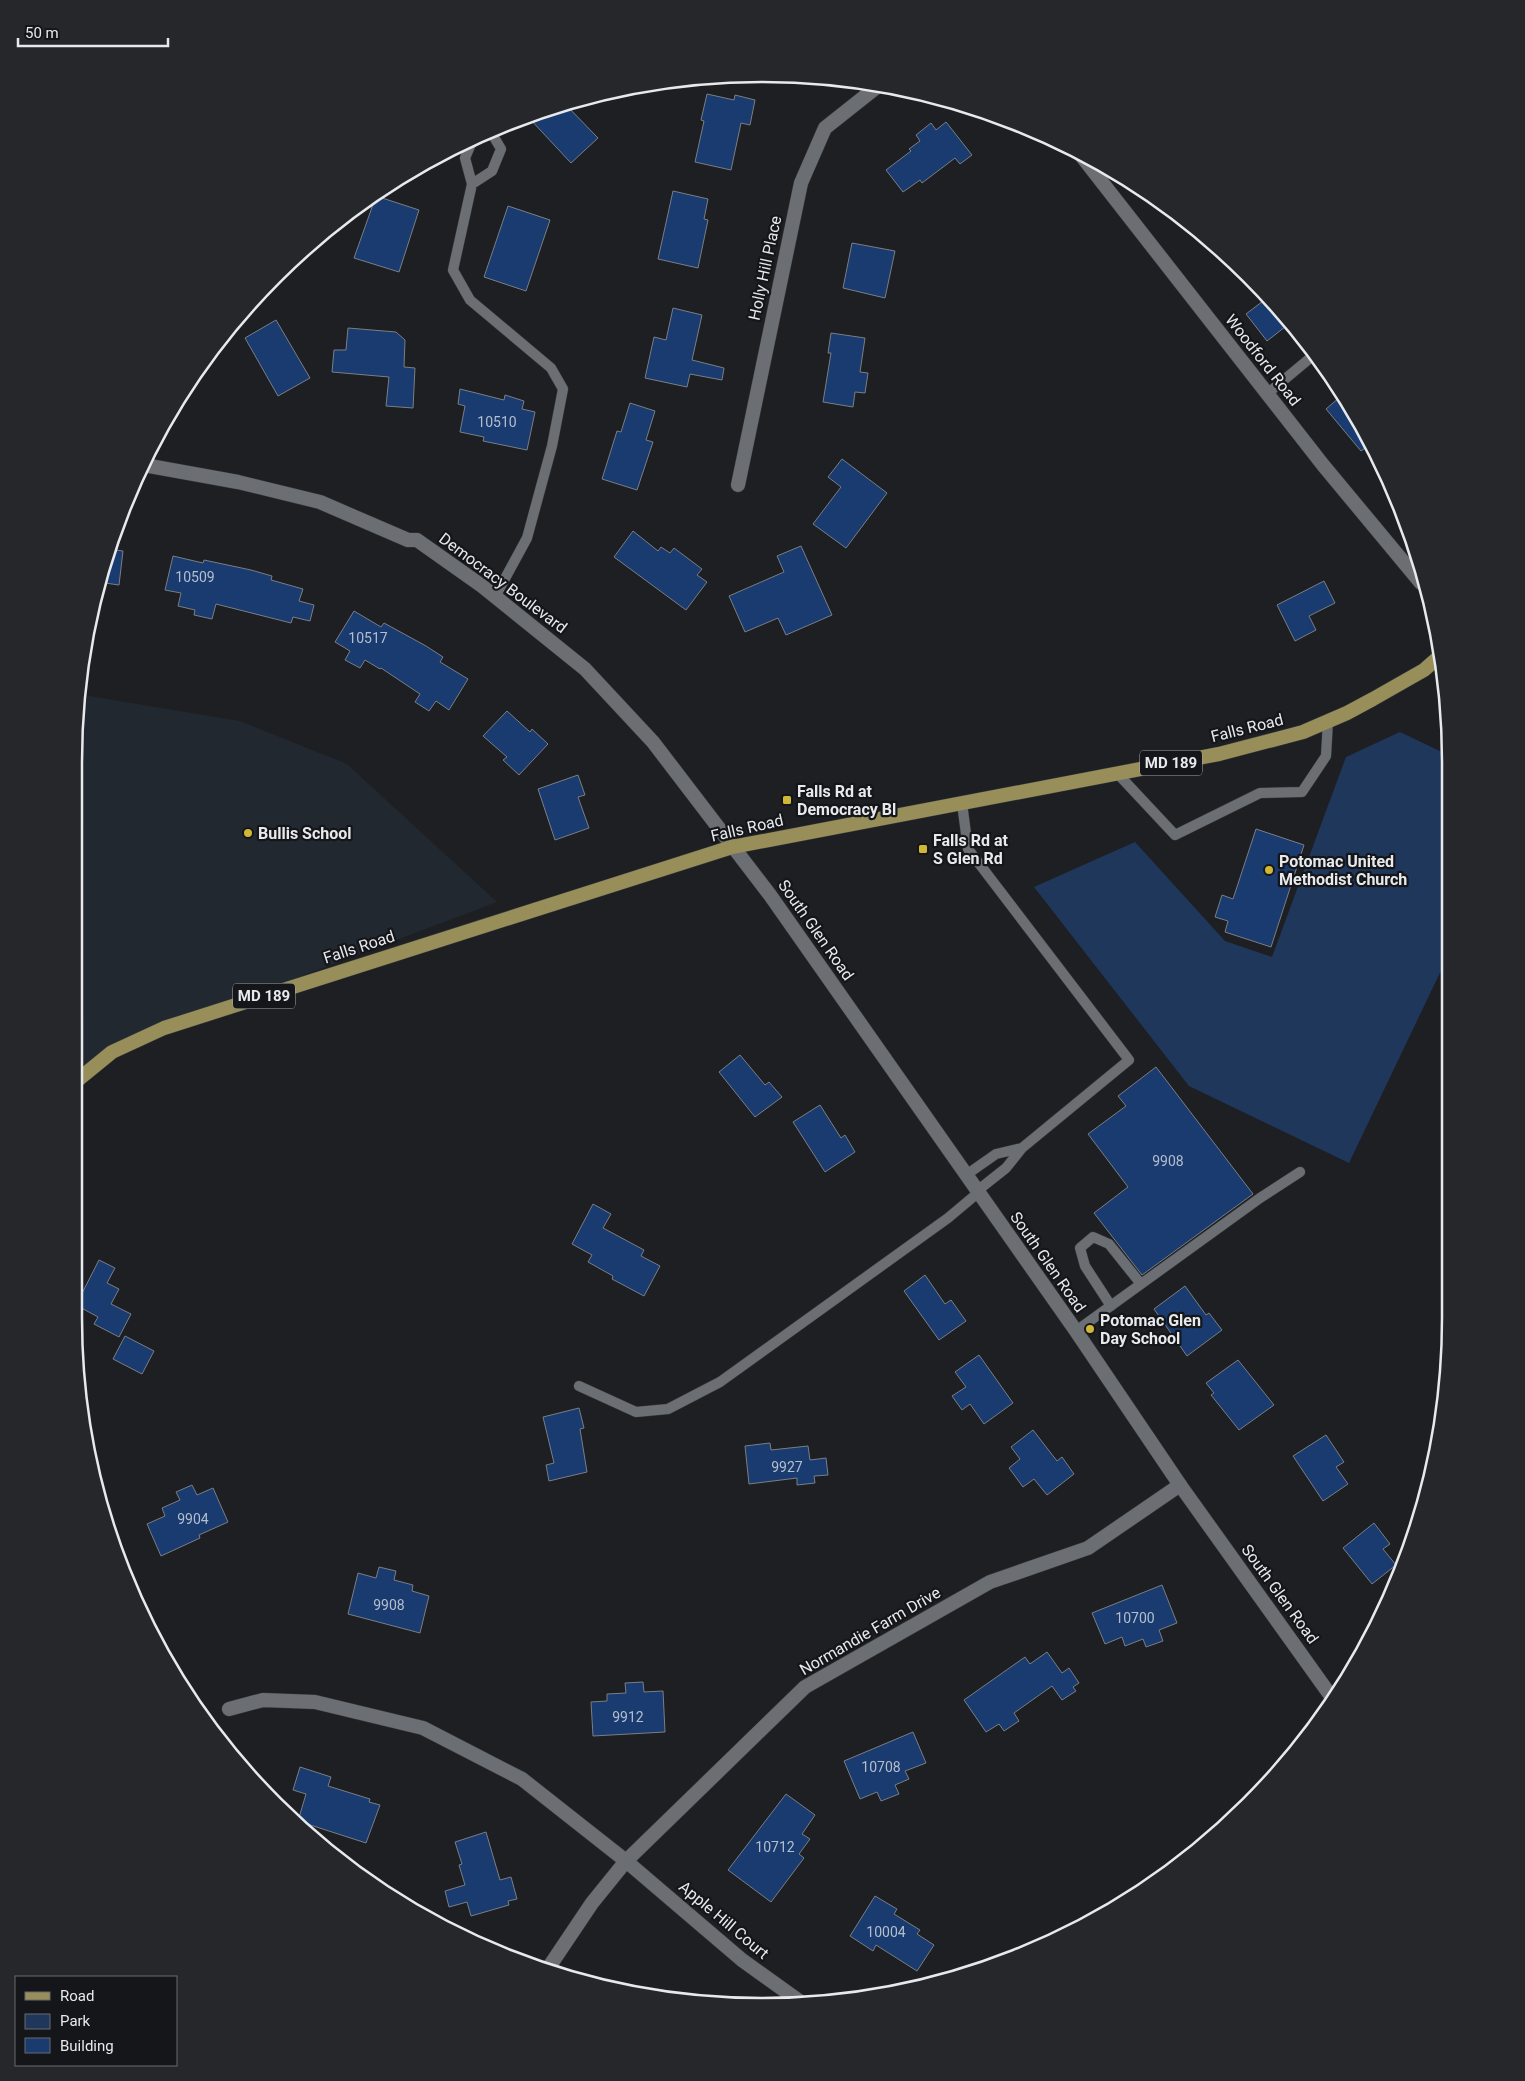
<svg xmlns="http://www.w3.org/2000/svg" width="1525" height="2081" viewBox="0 0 1525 2081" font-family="Roboto,sans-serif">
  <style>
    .built { fill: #222830 }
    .green { fill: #20375c }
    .building { fill: #193b6f; stroke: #7b7e83 }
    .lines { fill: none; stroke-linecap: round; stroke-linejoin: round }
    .service-casing { stroke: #383a3d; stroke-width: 11 }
    .minor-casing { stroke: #383a3d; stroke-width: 15 }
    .secondary-casing { stroke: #383a3d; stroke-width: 15 }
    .primary-casing { stroke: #383a3d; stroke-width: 15 }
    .service { stroke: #6b6f73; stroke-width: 10 }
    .minor { stroke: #6b6f73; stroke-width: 14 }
    .secondary { stroke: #6b6f73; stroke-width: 14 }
    .primary { stroke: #978e59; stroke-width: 14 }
    .poi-dot { fill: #d0b736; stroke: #14161a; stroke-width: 2 }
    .labels { text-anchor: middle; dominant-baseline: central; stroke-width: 4.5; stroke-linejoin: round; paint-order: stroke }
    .number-label { font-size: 14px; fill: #b4becd }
    .shield { fill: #14161a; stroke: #a8aaad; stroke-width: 1 }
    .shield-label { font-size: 15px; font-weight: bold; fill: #e7e9ec }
    .street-label { font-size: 16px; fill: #e7e9ec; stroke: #14161a }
    .poi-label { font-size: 16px; font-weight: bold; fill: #e7e9ec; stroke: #14161a; text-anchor: start }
    .rim { fill: none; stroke: #e7e9ec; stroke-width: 2.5 }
  </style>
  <rect width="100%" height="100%" fill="#1d1f23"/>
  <path class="built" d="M 83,695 L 240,721 L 347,764 L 497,902 L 164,1028 L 74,1083 L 74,762 Z"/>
  <path class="green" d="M 1400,732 L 1446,754 L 1447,958 L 1349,1163 L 1189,1086 L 1034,887 L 1135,842 L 1225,941 L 1272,957 L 1346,757 Z"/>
  <path class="building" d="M 707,94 L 734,100 L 735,95 L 755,100 L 750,125 L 741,123 L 731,170 L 695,162 L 704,121 L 701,120 Z
    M 565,104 L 598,138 L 571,163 L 529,118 Z
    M 946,122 L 972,155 L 960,164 L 955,158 L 922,183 L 920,180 L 903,192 L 886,170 L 911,151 L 909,149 L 920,141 L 916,135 L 931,123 L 936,130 Z
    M 673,191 L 708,199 L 704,219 L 708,220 L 698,268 L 658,259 Z
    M 376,196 L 419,210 L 399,272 L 354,258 Z
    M 508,206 L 550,220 L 526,291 L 484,277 Z
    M 852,243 L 895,251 L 885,298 L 843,288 Z
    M 1267,298 L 1290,323 L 1267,341 L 1246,314 Z
    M 673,308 L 702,315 L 692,360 L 724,368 L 722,380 L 690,374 L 687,387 L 645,378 L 654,337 L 666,340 Z
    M 276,320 L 310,378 L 278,396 L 245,338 Z
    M 348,328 L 396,332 L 405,340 L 404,367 L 415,368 L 413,408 L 386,406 L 389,377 L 332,372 L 334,350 L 346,350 Z
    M 831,333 L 865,338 L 860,372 L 868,373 L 865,393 L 855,392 L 853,407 L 823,402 L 831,353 L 828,353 Z
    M 460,389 L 504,400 L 505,395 L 524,401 L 522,409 L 535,412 L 527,450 L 483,441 L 484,437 L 460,432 L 465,406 L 458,404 Z
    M 1340,397 L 1368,446 L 1361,451 L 1326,409 Z
    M 630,403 L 655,411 L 646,440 L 653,442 L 637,490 L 602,479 L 617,431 L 621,432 Z
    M 842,459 L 887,493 L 846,548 L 813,524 L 841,487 L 828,477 Z
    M 633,531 L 658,551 L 661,547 L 670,553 L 674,548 L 702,569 L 697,575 L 707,582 L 686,610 L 614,557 Z
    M 801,546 L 832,615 L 786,635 L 778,618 L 745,632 L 729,596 L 784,572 L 777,556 Z
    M 109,549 L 123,551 L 119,585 L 98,582 Z
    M 173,556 L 203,563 L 204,560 L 251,570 L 272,576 L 271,580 L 303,589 L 299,601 L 314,605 L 310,621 L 293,617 L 291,623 L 216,604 L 212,619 L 194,615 L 195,610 L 178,606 L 181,593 L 165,590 Z
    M 1324,581 L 1335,603 L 1309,616 L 1316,630 L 1295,641 L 1277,605 Z
    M 354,611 L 381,627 L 384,623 L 426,646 L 443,657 L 440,662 L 468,679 L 449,710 L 436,701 L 429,711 L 415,702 L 420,694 L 381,668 L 380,669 L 365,660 L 360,668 L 345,660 L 350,651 L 335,642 Z
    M 507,711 L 530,732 L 532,729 L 548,744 L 519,775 L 503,760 L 507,757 L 483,736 Z
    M 578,775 L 585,795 L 578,797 L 589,828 L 555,840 L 538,789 Z
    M 1256,829 L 1304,845 L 1271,947 L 1225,932 L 1228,921 L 1215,917 L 1222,895 L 1233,899 Z
    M 740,1055 L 765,1085 L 769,1082 L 782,1097 L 755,1117 L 719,1072 Z
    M 1156,1067 L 1253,1194 L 1142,1275 L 1094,1213 L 1128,1187 L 1088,1134 L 1126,1106 L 1118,1096 Z
    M 820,1105 L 841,1138 L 845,1135 L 855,1152 L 825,1172 L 793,1122 Z
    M 593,1204 L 611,1214 L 603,1228 L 644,1250 L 641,1256 L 660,1266 L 644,1296 L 612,1279 L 613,1276 L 588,1262 L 592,1255 L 572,1244 Z
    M 99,1260 L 115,1268 L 107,1283 L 119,1289 L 111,1304 L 131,1314 L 119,1337 L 94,1324 L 98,1317 L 76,1305 Z
    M 925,1275 L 945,1304 L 951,1300 L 966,1321 L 939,1340 L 904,1291 Z
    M 1185,1286 L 1206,1315 L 1209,1313 L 1222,1330 L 1187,1356 L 1154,1309 Z
    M 125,1336 L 154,1351 L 142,1374 L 113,1359 Z
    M 979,1355 L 1013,1403 L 984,1424 L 970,1404 L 962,1410 L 952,1396 L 966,1387 L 955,1372 Z
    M 1238,1360 L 1274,1405 L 1239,1430 L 1211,1395 L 1214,1393 L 1206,1383 Z
    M 579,1408 L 584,1428 L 580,1429 L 587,1472 L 549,1481 L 546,1465 L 554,1463 L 543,1417 Z
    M 1033,1430 L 1057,1461 L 1062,1457 L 1074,1474 L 1047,1495 L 1034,1479 L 1023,1487 L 1009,1468 L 1020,1459 L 1011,1447 Z
    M 1326,1435 L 1344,1462 L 1336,1467 L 1348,1484 L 1323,1501 L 1293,1456 Z
    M 770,1443 L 771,1450 L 808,1446 L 810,1460 L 826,1458 L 828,1475 L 814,1476 L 815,1483 L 797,1485 L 797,1478 L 749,1484 L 745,1446 Z
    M 192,1485 L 197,1495 L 213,1488 L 228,1522 L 199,1535 L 200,1538 L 161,1556 L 147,1524 L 165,1516 L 162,1508 L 180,1500 L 176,1492 Z
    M 1374,1523 L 1390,1544 L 1383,1549 L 1396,1565 L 1372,1584 L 1343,1548 Z
    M 379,1567 L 396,1571 L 394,1580 L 413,1585 L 412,1591 L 429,1596 L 420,1633 L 348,1614 L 358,1573 L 376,1578 Z
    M 1162,1585 L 1177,1623 L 1159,1630 L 1163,1641 L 1146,1647 L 1143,1639 L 1125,1646 L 1122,1637 L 1105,1644 L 1092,1613 Z
    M 1047,1652 L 1062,1673 L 1069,1668 L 1079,1683 L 1073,1687 L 1076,1691 L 1062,1700 L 1052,1686 L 1014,1713 L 1019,1721 L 1004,1731 L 999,1724 L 986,1732 L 964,1700 L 1025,1657 L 1030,1664 Z
    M 643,1682 L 644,1692 L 663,1691 L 665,1732 L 593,1736 L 591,1702 L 607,1701 L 607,1694 L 626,1693 L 625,1683 Z
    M 913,1732 L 926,1763 L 905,1771 L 909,1779 L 895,1785 L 899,1794 L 881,1801 L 877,1792 L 860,1799 L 844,1761 Z
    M 300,1767 L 331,1777 L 328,1786 L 370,1799 L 369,1802 L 380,1805 L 366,1843 L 298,1821 L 306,1794 L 293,1790 Z
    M 786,1794 L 815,1815 L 802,1834 L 810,1839 L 799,1854 L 804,1858 L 771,1902 L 728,1870 Z
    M 486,1832 L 500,1880 L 511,1877 L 517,1899 L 508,1901 L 509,1905 L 471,1916 L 467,1902 L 449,1907 L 445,1891 L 465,1885 L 459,1865 L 462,1864 L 455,1842 Z
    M 875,1896 L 897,1909 L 894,1914 L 920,1930 L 917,1934 L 934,1945 L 917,1971 L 876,1945 L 873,1951 L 850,1936 Z"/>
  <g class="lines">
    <defs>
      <path id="service" d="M 473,139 L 465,158 L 472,184 L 453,270 L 470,300 L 551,368 L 563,389 L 552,446 L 527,538 L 495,597
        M 472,184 L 492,171 L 501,149 L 491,132
        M 1267,394 L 1315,354
        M 1117,773 L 1175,835 L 1260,793 L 1302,792 L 1326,756 L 1328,721
        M 962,803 L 968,849 L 1129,1060 L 1022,1148 L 1006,1168 L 977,1191
        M 966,1175 L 996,1154 L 1022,1148
        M 1111,1306 L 1085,1266 L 1080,1248 L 1093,1237 L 1109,1244 L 1141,1284
        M 1076,1331 L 1260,1198 L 1300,1172
        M 579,1386 L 636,1412 L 668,1409 L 720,1382 L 948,1218 L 979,1192"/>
      <path id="minor" d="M 1080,154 L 1323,465 L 1421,583
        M 738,485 L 801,183 L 825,128 L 878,86
        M 229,1709 L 263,1700 L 315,1702 L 423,1728 L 522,1779 L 626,1861 L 742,1960 L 802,2003
        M 549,1967 L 592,1903 L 626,1861 L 805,1687 L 990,1582 L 1088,1548 L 1180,1485"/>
      <path id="secondary" d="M 144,465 L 238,482 L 320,502 L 408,540 L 417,540 L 482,586 L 585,669 L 653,742 L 770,895 L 1076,1331 L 1180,1485 L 1333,1699"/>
      <path id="primary" d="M 74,1083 L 112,1052 L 164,1028 L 732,847 L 1219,754 L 1303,732 L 1347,713 L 1373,699 L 1424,670 L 1441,655"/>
    </defs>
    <use href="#service" class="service-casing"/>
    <use href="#minor" class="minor-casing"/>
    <use href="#secondary" class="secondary-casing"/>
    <use href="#primary" class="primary-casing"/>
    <use href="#service" class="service"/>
    <use href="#minor" class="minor"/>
    <use href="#secondary" class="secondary"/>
    <use href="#primary" class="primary"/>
  </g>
  <g class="poi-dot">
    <rect x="782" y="795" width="10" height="10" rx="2.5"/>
    <circle cx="248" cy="833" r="5"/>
    <rect x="918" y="844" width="10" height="10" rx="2.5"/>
    <circle cx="1269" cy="870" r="5"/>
    <circle cx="1090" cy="1329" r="5"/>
  </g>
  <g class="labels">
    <g class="number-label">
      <text x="497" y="422">10510</text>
      <text x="195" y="577">10509</text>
      <text x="368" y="638">10517</text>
      <text x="1168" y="1161">9908</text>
      <text x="787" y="1467">9927</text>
      <text x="193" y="1519">9904</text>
      <text x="389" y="1605">9908</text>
      <text x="1135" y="1618">10700</text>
      <text x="628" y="1717">9912</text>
      <text x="881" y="1767">10708</text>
      <text x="775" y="1847">10712</text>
      <text x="886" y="1932">10004</text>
    </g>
    <g class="shield">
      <rect x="1140" y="750.5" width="62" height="25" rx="4"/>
      <rect x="233" y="983.5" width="62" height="25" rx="4"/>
    </g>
    <g class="shield-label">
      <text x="1171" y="763">MD 189</text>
      <text x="264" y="996">MD 189</text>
    </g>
    <g class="street-label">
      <text transform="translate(765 268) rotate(-78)">Holly Hill Place</text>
      <text transform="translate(1263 360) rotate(52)">Woodford Road</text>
      <text transform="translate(503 583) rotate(37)">Democracy Boulevard</text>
      <text transform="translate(1247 728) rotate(-14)">Falls Road</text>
      <text transform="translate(747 828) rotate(-13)">Falls Road</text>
      <text transform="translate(816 930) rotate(55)">South Glen Road</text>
      <text transform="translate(359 947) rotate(-18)">Falls Road</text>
      <text transform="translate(1048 1262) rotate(55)">South Glen Road</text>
      <text transform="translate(1280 1594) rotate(54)">South Glen Road</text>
      <text transform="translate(870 1631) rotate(-30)">Normandie Farm Drive</text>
      <text transform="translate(724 1920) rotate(40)">Apple Hill Court</text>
    </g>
    <g class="poi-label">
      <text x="797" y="791">Falls Rd at<tspan x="797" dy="18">Democracy Bl</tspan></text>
      <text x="258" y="833">Bullis School</text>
      <text x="933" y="840">Falls Rd at<tspan x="933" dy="18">S Glen Rd</tspan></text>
      <text x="1279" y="861">Potomac United<tspan x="1279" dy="18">Methodist Church</tspan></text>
      <text x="1100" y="1320">Potomac Glen<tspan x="1100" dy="18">Day School</tspan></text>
    </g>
  </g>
  <path d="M0 0H1525V2081H0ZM762 82H762A680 680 0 0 1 1442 762V1318A680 680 0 0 1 762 1998H762A680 680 0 0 1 82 1318V762A680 680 0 0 1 762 82Z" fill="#25272b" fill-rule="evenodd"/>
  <path class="rim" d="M762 82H762A680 680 0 0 1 1442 762V1318A680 680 0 0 1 762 1998H762A680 680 0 0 1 82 1318V762A680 680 0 0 1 762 82Z"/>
  <rect x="15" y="1976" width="162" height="90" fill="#14161a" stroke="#686a6e"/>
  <rect x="25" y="1992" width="25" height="8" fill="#978e59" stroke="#686a6e"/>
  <text x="60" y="2001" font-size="15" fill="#e7e9ec">Road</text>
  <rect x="25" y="2014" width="25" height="15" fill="#20375c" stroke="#686a6e"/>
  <text x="60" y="2026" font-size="15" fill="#e7e9ec">Park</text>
  <rect x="25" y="2038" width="25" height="15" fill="#193b6f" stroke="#686a6e"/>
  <text x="60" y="2051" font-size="15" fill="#e7e9ec">Building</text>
  <path d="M18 38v8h150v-8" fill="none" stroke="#e7e9ec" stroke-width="2.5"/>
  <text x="25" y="38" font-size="15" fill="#e7e9ec" stroke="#14161a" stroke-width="4" paint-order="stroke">50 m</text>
</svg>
